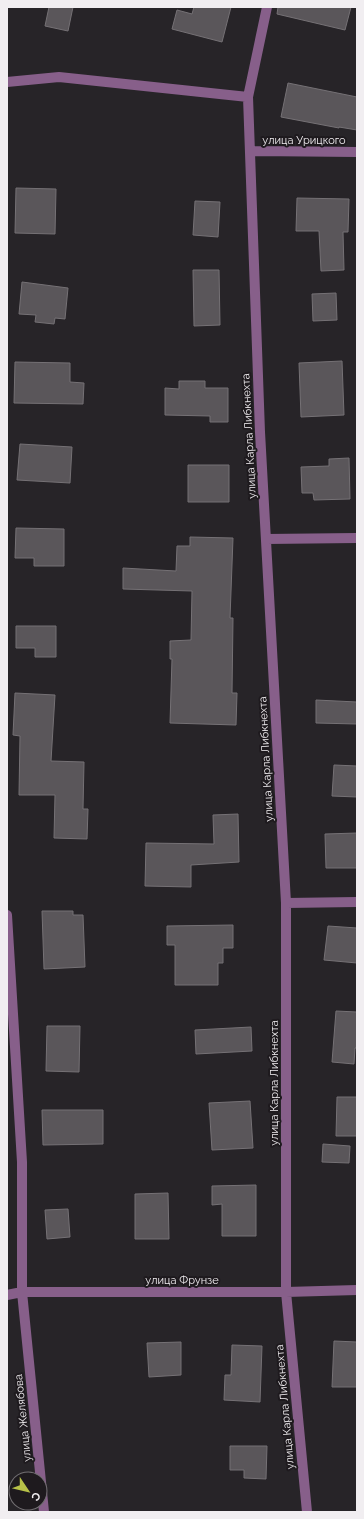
<svg xmlns="http://www.w3.org/2000/svg" width="364" height="1519" viewBox="0 0 364 1519" font-family="Raleway,sans-serif">
  <style>
    .building { fill: #5a565a; stroke: #757175 }
    .lines { fill: none; stroke-linecap: round; stroke-linejoin: round }
    .street { stroke: #875f8a; stroke-width: 10 }
    .labels { text-anchor: middle; dominant-baseline: central; stroke-width: 4; stroke-linejoin: round; paint-order: stroke }
    .street-label { font-size: 11px; fill: #f1eef1; stroke: #1e1a1e }
  </style>
  <rect width="100%" height="100%" fill="#272428"/>
  <path class="building" d="M 49,7 L 73,7 L 68,31 L 45,26 Z
    M 194,7 L 231,7 L 222,42 L 172,29 L 177,10 L 192,14 Z
    M 278,7 L 351,7 L 345,30 L 277,14 Z
    M 288,83 L 357,97 L 357,130 L 339,127 L 339,128 L 281,117 Z
    M 16,188 L 56,189 L 55,234 L 15,233 Z
    M 297,198 L 349,199 L 348,232 L 343,232 L 344,270 L 321,271 L 319,231 L 296,231 Z
    M 195,201 L 220,202 L 218,237 L 193,235 Z
    M 193,270 L 219,270 L 220,325 L 194,326 Z
    M 22,282 L 68,288 L 65,319 L 55,318 L 54,324 L 35,322 L 36,315 L 19,314 Z
    M 336,293 L 337,320 L 313,321 L 312,294 Z
    M 342,361 L 344,415 L 301,417 L 299,363 Z
    M 15,362 L 70,363 L 70,382 L 84,383 L 83,404 L 14,403 Z
    M 179,381 L 205,381 L 205,388 L 228,388 L 228,422 L 210,422 L 210,416 L 165,415 L 165,388 L 179,389 Z
    M 20,444 L 72,447 L 70,483 L 17,480 Z
    M 349,458 L 350,499 L 314,500 L 313,493 L 302,493 L 301,467 L 329,466 L 329,459 Z
    M 188,465 L 229,465 L 229,502 L 188,502 Z
    M 16,528 L 64,529 L 64,566 L 34,566 L 34,558 L 15,558 Z
    M 190,537 L 233,538 L 230,618 L 233,618 L 232,693 L 237,693 L 236,725 L 170,723 L 172,659 L 170,659 L 170,641 L 191,640 L 192,591 L 123,589 L 123,568 L 176,571 L 177,546 L 190,546 Z
    M 16,626 L 56,626 L 56,657 L 35,657 L 35,648 L 16,648 Z
    M 15,693 L 55,695 L 51,761 L 84,762 L 83,809 L 88,809 L 87,839 L 54,838 L 55,795 L 19,795 L 20,736 L 13,735 Z
    M 316,700 L 357,702 L 357,724 L 316,723 Z
    M 334,765 L 357,766 L 357,797 L 332,796 Z
    M 238,814 L 239,862 L 191,865 L 191,887 L 145,886 L 146,843 L 214,844 L 213,815 Z
    M 357,833 L 357,868 L 326,868 L 325,834 Z
    M 42,911 L 73,911 L 73,915 L 83,915 L 85,967 L 44,969 Z
    M 233,925 L 233,948 L 223,948 L 223,963 L 218,963 L 218,985 L 175,985 L 175,945 L 167,945 L 167,926 Z
    M 328,926 L 357,928 L 357,963 L 324,960 Z
    M 336,1011 L 357,1012 L 357,1048 L 355,1048 L 354,1064 L 332,1062 Z
    M 47,1026 L 80,1026 L 79,1072 L 46,1071 Z
    M 251,1027 L 252,1051 L 196,1054 L 195,1030 Z
    M 337,1097 L 357,1097 L 357,1136 L 336,1136 Z
    M 250,1101 L 253,1148 L 212,1150 L 209,1103 Z
    M 42,1110 L 103,1110 L 103,1144 L 43,1145 Z
    M 323,1144 L 350,1146 L 349,1163 L 322,1162 Z
    M 256,1185 L 256,1236 L 222,1236 L 222,1204 L 212,1205 L 212,1186 Z
    M 168,1193 L 169,1239 L 135,1239 L 135,1194 Z
    M 68,1209 L 70,1237 L 47,1239 L 45,1210 Z
    M 334,1341 L 357,1342 L 357,1387 L 332,1387 Z
    M 181,1342 L 181,1375 L 149,1377 L 147,1343 Z
    M 232,1345 L 262,1346 L 260,1402 L 224,1400 L 225,1375 L 231,1375 Z
    M 230,1446 L 267,1446 L 266,1479 L 244,1478 L 244,1470 L 230,1470 Z"/>
  <g class="lines">
    <path class="street" d="M 267,7 L 248,97 L 260,432 L 286,903 L 286,1292 L 307,1512
      M 7,82 L 59,77 L 248,97
      M 250,151 L 357,152
      M 266,539 L 357,538
      M 286,903 L 357,902
      M 7,915 L 22,1162 L 22,1292 L 44,1512
      M 7,1295 L 22,1292 L 286,1292 L 357,1290"/>
  </g>
  <g class="labels">
    <g class="street-label">
      <text x="304" y="140">улица Урицкого</text>
      <text transform="translate(249 436) rotate(-93)">улица Карла Либкнехта</text>
      <text transform="translate(266 759) rotate(-93)">улица Карла Либкнехта</text>
      <text transform="translate(274 1083) rotate(-90)">улица Карла Либкнехта</text>
      <text x="182" y="1280">улица Фрунзе</text>
      <text transform="translate(285 1407) rotate(-95)">улица Карла Либкнехта</text>
      <text transform="translate(23 1418) rotate(-96)">улица Желябова</text>
    </g>
  </g>
  <rect width="364" height="1519" fill="none" stroke="#f1eef1" stroke-width="16"/>
  <g transform="translate(28 1491) rotate(125)"><circle r="19" fill="#1e1a1e" stroke="#726f72"/>
  <path d="M0-3L7 15L0 10L-7 15Z" fill="#b7c148"/>
  <text y="-6" font-size="11" font-weight="bold" text-anchor="middle" fill="#f1eef1">С</text>
  </g>
</svg>
